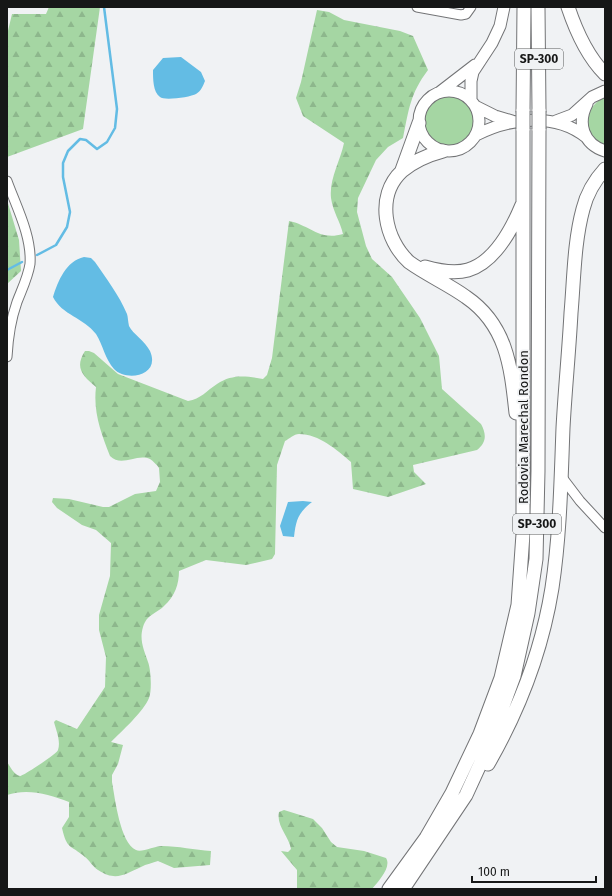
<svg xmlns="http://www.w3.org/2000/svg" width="612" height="896" viewBox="0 0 612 896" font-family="'Fira Sans',sans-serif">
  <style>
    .grass { fill: #a5d6a3 }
    .forest { fill: url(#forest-firs) }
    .water { fill: #63bce4 }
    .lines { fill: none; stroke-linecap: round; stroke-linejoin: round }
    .stream { stroke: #63bce4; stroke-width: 2.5 }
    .minor-casing { stroke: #737476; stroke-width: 11 }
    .major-casing { stroke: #737476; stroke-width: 13 }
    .highway-casing { stroke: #737476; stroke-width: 15 }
    .minor { stroke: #fff; stroke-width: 9 }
    .major { stroke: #fff; stroke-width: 11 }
    .highway { stroke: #fff; stroke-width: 13 }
    .highway-bridge-casing { stroke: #737476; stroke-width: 15; stroke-linecap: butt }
    .highway-bridge { stroke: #fff; stroke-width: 13 }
    .labels { text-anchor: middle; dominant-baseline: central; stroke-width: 3.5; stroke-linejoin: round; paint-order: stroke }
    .shield { fill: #f0f2f4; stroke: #575959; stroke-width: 1 }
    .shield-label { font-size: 12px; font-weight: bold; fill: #161717 }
    .street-label { font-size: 13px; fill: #161717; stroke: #f0f2f4 }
  </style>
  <defs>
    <pattern id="forest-firs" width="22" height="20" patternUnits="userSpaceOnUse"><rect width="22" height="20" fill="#a5d6a3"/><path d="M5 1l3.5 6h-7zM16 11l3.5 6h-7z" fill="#8db78c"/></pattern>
  </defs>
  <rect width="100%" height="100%" fill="#f0f2f4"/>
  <path class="grass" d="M423 121a26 26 0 1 1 52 0a26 26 0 1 1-52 0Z
    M 605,97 L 605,147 C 582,137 582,107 605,97 Z"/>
  <path class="forest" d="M 49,7 L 100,7 L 83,129 L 7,157 L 7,35 L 12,14 L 46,14 Z
    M 317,10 L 329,12 L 344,20 L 400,31 L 413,36 L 428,70 C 410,94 409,109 403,138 L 388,147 L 376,160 L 358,198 L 357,212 L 366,246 L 372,259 L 392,277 L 420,318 L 439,356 L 442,389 L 481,424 C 487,435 486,443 477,450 L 413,465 L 414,472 L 426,484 L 388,497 L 353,489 L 351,462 C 337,450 319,434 299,434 C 294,434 289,439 285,441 L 277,465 L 275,554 L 272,559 L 246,565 L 206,560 L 179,571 C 179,584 175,596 164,606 C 156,614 147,614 143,627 C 139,640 144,650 148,662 C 151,669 152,691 149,698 C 144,711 121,732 111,742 L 123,745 L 118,764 L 112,775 L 112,782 C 115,798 120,843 136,850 C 141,853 155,846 162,846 C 178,846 195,850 211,851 L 210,865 L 174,868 L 158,861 C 153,863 146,864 141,867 C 125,874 116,882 98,870 C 93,867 90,861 85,857 C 70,844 67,850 62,828 L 69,817 L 69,802 C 49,794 27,788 7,795 L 7,762 C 10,766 14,775 20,776 C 23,776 57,754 58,750 C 61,741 56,730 54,722 L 56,720 L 77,729 L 105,687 L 106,657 L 99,630 L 99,615 L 110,576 L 111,543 L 96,530 L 82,525 L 57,508 L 52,502 L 53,498 L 69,499 L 103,507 L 109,507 L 135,494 L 156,491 L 160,482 L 159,468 C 157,465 153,461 150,459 C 136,453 122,468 110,456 C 101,433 93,412 96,387 C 83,376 74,368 85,351 L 89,351 L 94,353 L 118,374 L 188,401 C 201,399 206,391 217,384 C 232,374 246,376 263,379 L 267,375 L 272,358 L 289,221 C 310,225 319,241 343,234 C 340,221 333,212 331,198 C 329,179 340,162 344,143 L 303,116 L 296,98 L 301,82 Z
    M 7,200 L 19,240 L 21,271 L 7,284 Z
    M 284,810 L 313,819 L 322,828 L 331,842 L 337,847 L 364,851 L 386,858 C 392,867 378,882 372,889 L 297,889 L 297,870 L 281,851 L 288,852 L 291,849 C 289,836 276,826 279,812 Z"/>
  <path class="water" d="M 181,57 L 201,72 L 205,81 C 203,86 201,91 196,94 C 191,97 164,101 160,97 C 153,92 153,79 153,70 L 163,58 Z
    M 84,257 L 91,258 L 95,262 C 106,278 119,295 127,314 C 128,317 128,322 129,326 C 133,334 145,341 150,351 C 161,376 126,382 114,369 C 105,359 103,345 96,334 C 84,318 62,315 53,297 C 58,281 66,261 84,257 Z
    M 303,501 L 312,502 C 298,513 296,520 294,537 L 283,536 L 280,526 L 288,502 Z"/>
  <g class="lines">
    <path class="stream" d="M 37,255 L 56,245 L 67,227 L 70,212 L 63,177 L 63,163 L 68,151 L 80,139 L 86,140 L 97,149 L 107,142 L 115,128 L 117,109 L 104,7
      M 7,270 L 22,262"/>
    <defs>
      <path id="minor" d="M 417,7 L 461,15 L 466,14 L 471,7
        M 7,181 C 16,206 32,236 30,264 C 28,277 22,289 17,302 C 11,319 8,338 7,357
        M 561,476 L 580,501 L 605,528"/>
      <path id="major" d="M419 121a30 30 0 1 1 60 0a30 30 0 1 1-60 0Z
        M 440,92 L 475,65
        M 471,100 L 471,81 L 473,72 L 492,43 L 500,26 L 504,7
        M 587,104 C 577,123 583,144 605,151
        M 475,106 L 495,116 L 512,121
        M 556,121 L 572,115 L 592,97 L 605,91
        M 476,135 C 509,118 555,112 586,137"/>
      <path id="highway" d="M 538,7 L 539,111
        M 568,7 C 576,31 587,56 605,74
        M 523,111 L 524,7
        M 443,151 C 428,155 414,161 402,171 C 375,196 385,240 409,262 C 427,275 448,284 466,297 C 507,325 511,367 516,413
        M 402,170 L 419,123
        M 425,267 C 439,271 454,274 468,270 C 495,262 512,229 522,205
        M 488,764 C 519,710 542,650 552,588 C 560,535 561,481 563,428 C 565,390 569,351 571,313 C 574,279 574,242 583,209 C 587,193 594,181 605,169
        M 389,889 L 426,838 L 452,793 L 480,734 L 501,678 L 518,605 L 523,534 L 523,129
        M 403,889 L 466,795 L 488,747 L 514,676 L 528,613 L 536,559 L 538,471 L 539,129"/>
    </defs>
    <use href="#minor" class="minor-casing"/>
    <use href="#major" class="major-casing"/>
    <use href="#highway" class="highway-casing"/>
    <use href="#minor" class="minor"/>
    <use href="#major" class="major"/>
    <use href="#highway" class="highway"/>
    <defs>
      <path id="highway-bridge" d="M 523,129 L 523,111
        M 539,129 L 539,111"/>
    </defs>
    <use href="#highway-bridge" class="highway-bridge-casing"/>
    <use href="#highway-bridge" class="highway-bridge"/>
  </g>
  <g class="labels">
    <g class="shield">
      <rect x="515" y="49" width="48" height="20" rx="3"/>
      <rect x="513" y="514" width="48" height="20" rx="3"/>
    </g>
    <g class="shield-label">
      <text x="539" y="59">SP-300</text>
      <text x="537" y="524">SP-300</text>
    </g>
    <g class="street-label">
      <text transform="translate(523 427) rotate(-90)">Rodovia Marechal Rondon</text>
    </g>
  </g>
  <rect width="612" height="896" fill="none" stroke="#161717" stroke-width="16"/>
  <path d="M472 876v6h124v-6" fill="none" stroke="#161717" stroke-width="2"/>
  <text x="478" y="876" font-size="12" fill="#161717" stroke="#f0f2f4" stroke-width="3" paint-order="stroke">100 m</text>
</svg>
